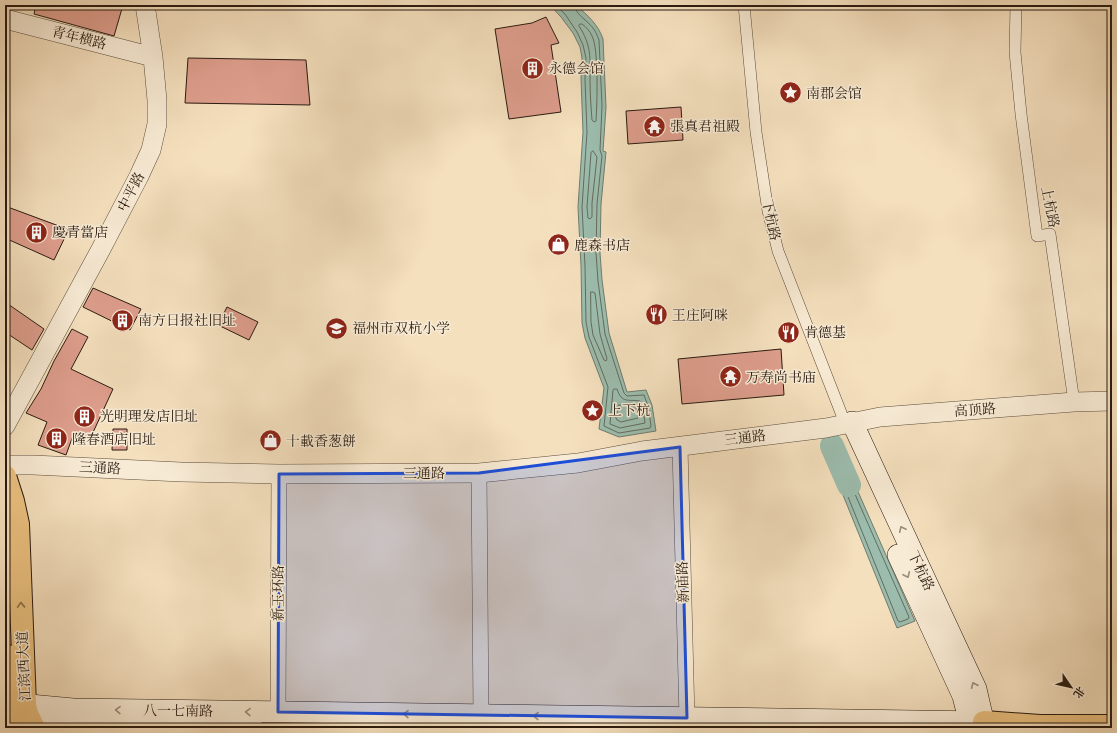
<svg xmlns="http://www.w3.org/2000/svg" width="1117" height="733" viewBox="0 0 1117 733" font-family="Alegreya,'Noto Serif SC',serif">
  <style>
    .water { fill: #9cbdae; stroke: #6e7c6f }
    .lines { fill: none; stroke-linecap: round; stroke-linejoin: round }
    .shore { stroke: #626c5f; stroke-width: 1 }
    .river { stroke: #9cbdae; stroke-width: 24 }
    .building { fill: #de9e8d; stroke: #291b10 }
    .pedestrian-casing { stroke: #5c4c3c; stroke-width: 12 }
    .minor-casing { stroke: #5c4c3c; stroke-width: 16 }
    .tertiary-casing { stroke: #5c4c3c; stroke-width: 20 }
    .secondary-casing { stroke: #291b10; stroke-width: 22 }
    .primary-casing { stroke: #291b10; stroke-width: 24 }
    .pedestrian { stroke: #f8ebd5; stroke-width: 11 }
    .minor { stroke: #f8ebd5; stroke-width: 15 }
    .tertiary { stroke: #f8ebd5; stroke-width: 19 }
    .secondary { stroke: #f8ebd5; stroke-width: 21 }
    .primary { stroke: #eac07f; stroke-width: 22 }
    .oneway { stroke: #9b8d7c }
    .oneway2 { stroke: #8a6e48 }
    .marked { fill: #1d4ed8; fill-opacity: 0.2; stroke: #1d4ed8; stroke-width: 3; stroke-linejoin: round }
    .labels { text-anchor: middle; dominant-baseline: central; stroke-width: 3; stroke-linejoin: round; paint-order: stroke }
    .street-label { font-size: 14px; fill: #291b10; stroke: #f8ebd5 }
    .poi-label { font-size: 14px; fill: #291b10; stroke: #f8ebd5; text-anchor: start }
  </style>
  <rect width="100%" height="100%" fill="#f5e0be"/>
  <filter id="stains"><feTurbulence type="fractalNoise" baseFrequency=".005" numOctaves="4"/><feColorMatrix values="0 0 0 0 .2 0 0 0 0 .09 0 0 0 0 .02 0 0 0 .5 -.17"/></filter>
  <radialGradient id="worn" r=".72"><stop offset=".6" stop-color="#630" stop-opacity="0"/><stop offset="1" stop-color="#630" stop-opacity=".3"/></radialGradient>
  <path class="water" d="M 550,5 L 576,5 C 587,15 598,24 603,39 L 606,107 L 603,151 L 606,152 L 601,204 L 600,253 L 602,280 L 609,333 L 627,392 L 646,390 L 652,405 L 656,431 L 619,437 L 599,429 L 604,388 L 585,338 L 582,323 L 581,266 L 578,207 L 583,132 L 581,78 L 582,58 L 580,47 L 573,33 L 561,17 Z
    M 841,453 L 915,621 L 897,628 L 828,458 Z"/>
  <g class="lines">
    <path class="shore" d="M 555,5 L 565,14 L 577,32 L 583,45 L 586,58 L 585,79 L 587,132 L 582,207 L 585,266 L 586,322 L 589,337 L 608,387 L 604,426 L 619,433 L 650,428 L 651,426 L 648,406 L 644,395 L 627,396 L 624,393 L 605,334 L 598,281 L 596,253 L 597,204 L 602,156 L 600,150 L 602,106 L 599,40 C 597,35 596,32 593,28 C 588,21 575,14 574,5
      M 580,24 L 582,24 C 586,27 590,31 592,36 C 599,49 597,104 596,121 L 594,122 L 592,120 C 591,107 590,93 590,80 C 590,58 592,46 579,26 Z
      M 593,151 L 597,157 L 592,203 L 592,217 L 590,219 L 588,218 L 587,207 L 591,153 Z
      M 591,292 L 593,292 L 595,293 L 600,334 L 607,359 L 606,361 L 604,360 L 593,335 L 591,322 Z
      M 615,389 L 617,389 C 622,404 628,399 640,401 L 643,408 L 645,423 L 620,428 L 610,424 L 613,390 Z
      M 619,405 L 636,407 L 638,418 L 621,422 L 617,420 L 616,418 Z
      M 838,459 L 840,460 L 909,617 L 908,619 L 900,622 L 898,621 L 834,462 L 835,460 Z"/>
    <path class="river" d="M 832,446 L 849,485"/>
  </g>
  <path class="building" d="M 36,5 L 123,5 L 114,36 L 34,14 Z
    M 546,17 L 559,43 L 551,45 L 561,112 L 509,119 L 495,29 L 532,23 Z
    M 188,58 L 306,60 L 310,105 L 185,103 Z
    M 681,107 L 683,140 L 628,144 L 626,111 Z
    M 5,206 L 67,229 L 67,233 L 54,260 L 5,238 Z
    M 93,288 L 141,309 L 130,330 L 83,307 Z
    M 5,302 L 44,329 L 32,350 L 5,332 Z
    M 227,307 L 258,322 L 249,340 L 218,325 Z
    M 72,329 L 88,337 L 71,369 L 113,389 L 90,439 L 74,433 L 66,455 L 38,445 L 47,422 L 26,413 L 41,389 L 54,361 Z
    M 781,349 L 784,395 L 682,404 L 678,359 Z
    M 113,429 L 127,429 L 127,450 L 112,450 Z"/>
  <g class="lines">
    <defs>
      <path id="pedestrian" d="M 744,5 L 756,132 L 768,211 L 778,251 L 845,423
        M 1016,5 L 1015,52 L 1021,114 L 1037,236 L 1050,234 L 1074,402"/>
      <path id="minor" d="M 680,447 L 687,718
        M 479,473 L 481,715
        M 278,712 L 279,474"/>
      <path id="tertiary" d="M 5,19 L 153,57
        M 5,426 L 101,249 L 139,176 L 151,150 L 157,124 L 157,100 L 153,57 L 145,5
        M 5,465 L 33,465 L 181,472 L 279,474 L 479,473 L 578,463 L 642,451 L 826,428 L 880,417 L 1074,402 L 1112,401"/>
      <path id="secondary" d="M 852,422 L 976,689 L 985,728
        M 898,555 L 963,696 L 971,728
        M 8,703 L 73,709 L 984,722
        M 32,716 L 51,721 L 74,725 L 253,728"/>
      <path id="primary" d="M 5,476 L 13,501 L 18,524 L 25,705 L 27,714 L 34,728
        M 5,655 L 13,704 L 14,728
        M 984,722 L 1040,726 L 1112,726"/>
    </defs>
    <use href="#pedestrian" class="pedestrian-casing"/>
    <use href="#minor" class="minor-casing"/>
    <use href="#tertiary" class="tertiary-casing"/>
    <use href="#secondary" class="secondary-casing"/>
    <use href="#primary" class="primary-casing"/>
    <use href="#pedestrian" class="pedestrian"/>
    <use href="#minor" class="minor"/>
    <use href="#tertiary" class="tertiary"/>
    <use href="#secondary" class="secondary"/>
    <use href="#primary" class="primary"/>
  </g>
  <defs><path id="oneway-chevron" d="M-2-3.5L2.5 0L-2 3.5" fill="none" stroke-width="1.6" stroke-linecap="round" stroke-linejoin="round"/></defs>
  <g class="oneway">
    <use href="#oneway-chevron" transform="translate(902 529) rotate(-115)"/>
    <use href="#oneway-chevron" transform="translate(907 575) rotate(65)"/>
    <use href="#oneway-chevron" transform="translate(974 685) rotate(-113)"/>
    <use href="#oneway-chevron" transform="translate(118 710) rotate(-179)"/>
    <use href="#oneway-chevron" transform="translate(248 712) rotate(-179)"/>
    <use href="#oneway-chevron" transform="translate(406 714) rotate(-179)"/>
    <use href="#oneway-chevron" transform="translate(536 716) rotate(-179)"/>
  </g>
  <use class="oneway2" href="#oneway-chevron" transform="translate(21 605) rotate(-92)"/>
  <path class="marked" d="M 680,447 L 687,718 L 278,712 L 279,474 L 479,473 Z"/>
  <defs>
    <symbol id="building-disc" viewBox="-11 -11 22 22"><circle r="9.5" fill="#8f2418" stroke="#f8ebd5"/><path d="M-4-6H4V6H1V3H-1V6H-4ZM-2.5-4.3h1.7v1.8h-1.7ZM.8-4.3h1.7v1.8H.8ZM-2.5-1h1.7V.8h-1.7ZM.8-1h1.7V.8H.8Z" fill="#fff"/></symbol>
    <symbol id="sight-disc" viewBox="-11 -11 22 22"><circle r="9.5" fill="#8f2418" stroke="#f8ebd5"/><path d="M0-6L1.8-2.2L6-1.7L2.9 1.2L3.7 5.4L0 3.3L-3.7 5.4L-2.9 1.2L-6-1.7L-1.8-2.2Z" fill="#fff"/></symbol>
    <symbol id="temple-disc" viewBox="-11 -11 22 22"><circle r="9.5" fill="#8f2418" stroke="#f8ebd5"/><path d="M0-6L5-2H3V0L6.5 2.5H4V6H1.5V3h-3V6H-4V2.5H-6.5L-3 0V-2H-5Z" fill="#fff"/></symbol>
    <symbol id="shop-disc" viewBox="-11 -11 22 22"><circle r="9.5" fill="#8f2418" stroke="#f8ebd5"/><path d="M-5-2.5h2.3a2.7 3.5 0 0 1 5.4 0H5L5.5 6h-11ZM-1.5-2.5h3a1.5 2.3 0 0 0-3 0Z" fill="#fff"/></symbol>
    <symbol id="restaurant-disc" viewBox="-11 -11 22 22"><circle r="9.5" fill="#8f2418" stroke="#f8ebd5"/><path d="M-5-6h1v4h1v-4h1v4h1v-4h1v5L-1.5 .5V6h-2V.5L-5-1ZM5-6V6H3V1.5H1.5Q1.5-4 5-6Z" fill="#fff"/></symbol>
    <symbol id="school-disc" viewBox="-11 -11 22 22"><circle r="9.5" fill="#8f2418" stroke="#f8ebd5"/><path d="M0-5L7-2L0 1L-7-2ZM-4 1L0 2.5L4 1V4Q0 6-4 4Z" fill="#fff"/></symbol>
  </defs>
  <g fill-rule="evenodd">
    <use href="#building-disc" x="520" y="56" width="25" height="25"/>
    <use href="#sight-disc" x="778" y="80" width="25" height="25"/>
    <use href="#temple-disc" x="642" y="114" width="25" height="25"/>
    <use href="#building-disc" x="24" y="220" width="25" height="25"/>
    <use href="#shop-disc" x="546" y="232" width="25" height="25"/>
    <use href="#restaurant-disc" x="644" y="302" width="25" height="25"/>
    <use href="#building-disc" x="110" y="308" width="25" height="25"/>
    <use href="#school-disc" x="324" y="316" width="25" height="25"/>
    <use href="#restaurant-disc" x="776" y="320" width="25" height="25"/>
    <use href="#temple-disc" x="718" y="364" width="25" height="25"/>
    <use href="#sight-disc" x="580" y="398" width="25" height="25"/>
    <use href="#building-disc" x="72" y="404" width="25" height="25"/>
    <use href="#building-disc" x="44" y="426" width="25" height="25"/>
    <use href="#shop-disc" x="258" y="428" width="25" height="25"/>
  </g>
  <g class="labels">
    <g class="street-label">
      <text transform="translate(79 38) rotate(14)">青年横路</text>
      <text transform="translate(131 192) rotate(-63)">中平路</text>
      <text transform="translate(1050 207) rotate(79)">上杭路</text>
      <text transform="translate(771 220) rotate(78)">下杭路</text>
      <text transform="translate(975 410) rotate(-4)">高顶路</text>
      <text transform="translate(745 438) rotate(-7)">三通路</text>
      <text transform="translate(100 468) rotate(3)">三通路</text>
      <text x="424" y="473">三通路</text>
      <text transform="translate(921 571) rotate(65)">下杭路</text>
      <text transform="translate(683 582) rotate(-92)">新庙路</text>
      <text transform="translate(278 593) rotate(-90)">新玉环路</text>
      <text transform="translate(24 666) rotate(-93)">江滨西大道</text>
      <text transform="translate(178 711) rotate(1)">八一七南路</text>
    </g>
    <g class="poi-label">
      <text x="548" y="68">永德会馆</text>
      <text x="806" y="93">南郡会馆</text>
      <text x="670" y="126">張真君祖殿</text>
      <text x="52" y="232">慶青當店</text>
      <text x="574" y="245">鹿森书店</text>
      <text x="672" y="315">王庄阿咪</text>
      <text x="138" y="320">南方日报社旧址</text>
      <text x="352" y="328">福州市双杭小学</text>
      <text x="804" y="332">肯德基</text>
      <text x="746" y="377">万寿尚书庙</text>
      <text x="608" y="410">上下杭</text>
      <text x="100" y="416">光明理发店旧址</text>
      <text x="72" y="439">隆春酒店旧址</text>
      <text x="286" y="441">十載香葱餅</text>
    </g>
  </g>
  <rect width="1117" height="733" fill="none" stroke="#f5e0be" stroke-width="20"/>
  <rect x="6" y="6" width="1105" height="721" fill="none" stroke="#291b10" stroke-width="2"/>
  <rect x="10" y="10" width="1097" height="713" fill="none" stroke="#291b10"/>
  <g transform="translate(1071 687) rotate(124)" stroke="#f8ebd5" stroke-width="3" paint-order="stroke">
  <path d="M0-3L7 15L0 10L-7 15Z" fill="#291b10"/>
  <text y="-6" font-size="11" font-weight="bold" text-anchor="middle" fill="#291b10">北</text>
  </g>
  <rect width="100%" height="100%" filter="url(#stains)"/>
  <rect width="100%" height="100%" fill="url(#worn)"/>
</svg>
